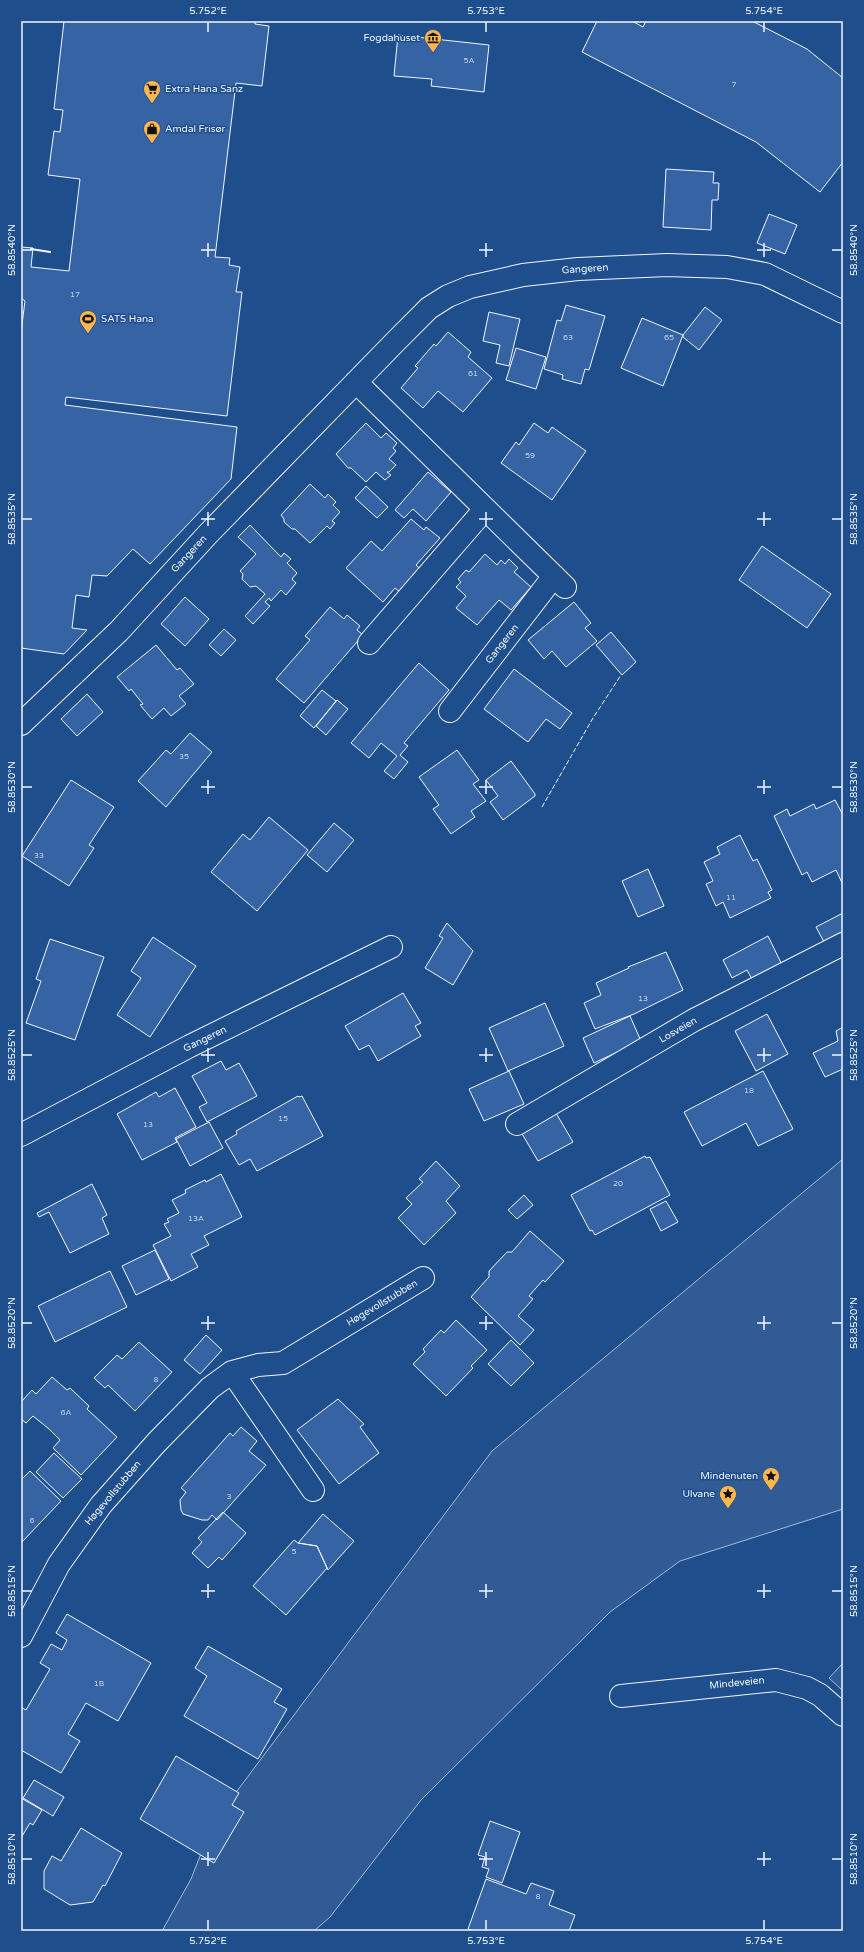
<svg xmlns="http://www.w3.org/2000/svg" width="864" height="1952" viewBox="0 0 864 1952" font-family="'Varela Round',sans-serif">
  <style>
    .green { fill: #305b95; stroke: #a8bbd7 }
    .building { fill: #3563a3; stroke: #f2f6ff }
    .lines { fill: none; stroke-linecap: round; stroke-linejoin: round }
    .minor-casing { stroke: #f2f6ff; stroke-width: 24 }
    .minor { stroke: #1f4e8c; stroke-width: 22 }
    .fence { stroke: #f2f6ff; stroke-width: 1; stroke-dasharray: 5 2; stroke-linecap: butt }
    .wall { stroke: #f2f6ff; stroke-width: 2 }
    .ticks { fill: none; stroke: #f2f6ff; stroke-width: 1.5 }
    .labels { text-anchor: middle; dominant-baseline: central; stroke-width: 3; stroke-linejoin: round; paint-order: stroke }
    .number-label { font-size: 8px; fill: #c3d1e8 }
    .poi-label { font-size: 10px; fill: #f2f6ff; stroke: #1f4e8c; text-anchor: end }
    .street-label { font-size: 10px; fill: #f2f6ff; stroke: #1f4e8c }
    .neatline { fill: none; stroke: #f2f6ff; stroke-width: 1.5 }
    .ticks-label { font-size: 10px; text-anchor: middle; fill: #f2f6ff }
  </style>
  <rect width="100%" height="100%" fill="#1f4e8c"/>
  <path class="green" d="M 843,1159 L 843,1509 L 680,1561 L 610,1612 L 421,1800 L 330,1917 L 314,1931 L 162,1931 L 191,1879 L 213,1823 L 492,1451 Z
    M 843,1663 L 843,1691 L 829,1678 Z"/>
  <path class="building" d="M 64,21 L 255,21 L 255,24 L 269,26 L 262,86 L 236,83 L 215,257 L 230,258 L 229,265 L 240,267 L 236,292 L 242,292 L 227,416 L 66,397 L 65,405 L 237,427 L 231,479 L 150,564 L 133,549 L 107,576 L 92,575 L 89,597 L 76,595 L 72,628 L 87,630 L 64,654 L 21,648 L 21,332 L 25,301 L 21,298 L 21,247 L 33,248 L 31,267 L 69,271 L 80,179 L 48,175 L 54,131 L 60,132 L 63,110 L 54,109 Z
    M 597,21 L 632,21 L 643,27 L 646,21 L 752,21 L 807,49 L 843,78 L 843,162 L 820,192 L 756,142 L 582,52 Z
    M 398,35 L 489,45 L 484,92 L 431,86 L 432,79 L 394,76 Z
    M 666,169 L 714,172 L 713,183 L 719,183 L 718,200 L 712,200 L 711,230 L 663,227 Z
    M 769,214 L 797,225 L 785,254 L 757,243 Z
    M 566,305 L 605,316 L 589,370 L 585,369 L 581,384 L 562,379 L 563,375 L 544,369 L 557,320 L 561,321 Z
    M 705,307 L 722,320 L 699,350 L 683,337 L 683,335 Z
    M 489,312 L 520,319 L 509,366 L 496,363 L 500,345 L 483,341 Z
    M 642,318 L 683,335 L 663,386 L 621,368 Z
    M 448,332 L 471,352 L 468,357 L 492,378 L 463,412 L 438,391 L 423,408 L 401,388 L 418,368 L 415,366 L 434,344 L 436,346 Z
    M 516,348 L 546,357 L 536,389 L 506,380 Z
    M 366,423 L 381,438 L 386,433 L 397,443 L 393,448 L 396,451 L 389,459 L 396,465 L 389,472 L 387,472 L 391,475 L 385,480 L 376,472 L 366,482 L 351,468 L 348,468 L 336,454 Z
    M 534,423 L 548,433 L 552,427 L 586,451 L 552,500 L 501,463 L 516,442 L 519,445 Z
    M 428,472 L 451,492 L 426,521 L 413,509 L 404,518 L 395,510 Z
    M 310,484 L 325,498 L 328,494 L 336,502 L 333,505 L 340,512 L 332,521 L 335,523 L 330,529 L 327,526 L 310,543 L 295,529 L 292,529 L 284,522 L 284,519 L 281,515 Z
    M 366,486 L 388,507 L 377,518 L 355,498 Z
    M 411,519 L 424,530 L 426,527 L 440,538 L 416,565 L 421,570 L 401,593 L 395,588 L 383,602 L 346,568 L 371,541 L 382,551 Z
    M 250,525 L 281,557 L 284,553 L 291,559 L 287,563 L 297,573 L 292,579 L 296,583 L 286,595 L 281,590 L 271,601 L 269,598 L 265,602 L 270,606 L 253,624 L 245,616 L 265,594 L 256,586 L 250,587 L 242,579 L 243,574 L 240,571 L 256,554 L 238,537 Z
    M 762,546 L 831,594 L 807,628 L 739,580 Z
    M 485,554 L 497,565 L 501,560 L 505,564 L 509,559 L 518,568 L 514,572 L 531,587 L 511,610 L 499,600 L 477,625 L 456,608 L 466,596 L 456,587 L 461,582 L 458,579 L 466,570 L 469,572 Z
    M 185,597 L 209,619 L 185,646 L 161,624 Z
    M 574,602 L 591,623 L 585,628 L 597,641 L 566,667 L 552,651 L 544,659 L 528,640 Z
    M 330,607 L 344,619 L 347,615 L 360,626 L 357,630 L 363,635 L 304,703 L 276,679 L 310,640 L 305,636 Z
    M 224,629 L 236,640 L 221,656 L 209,645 Z
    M 611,632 L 636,662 L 622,675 L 596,645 Z
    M 156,645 L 177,670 L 180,668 L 194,684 L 179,696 L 186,704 L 171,716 L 164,708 L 152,719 L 140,705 L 143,704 L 131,689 L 129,691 L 117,677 Z
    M 419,663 L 449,690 L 404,743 L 408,746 L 400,755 L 408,762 L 394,779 L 384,771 L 397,756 L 381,743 L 369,758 L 351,743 Z
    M 514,669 L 572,713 L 560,729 L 546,719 L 528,742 L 484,709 Z
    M 322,690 L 336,701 L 314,728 L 300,716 Z
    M 87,694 L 103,712 L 77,736 L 61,719 Z
    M 337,700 L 348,709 L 326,735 L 316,726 Z
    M 190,733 L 212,752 L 166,807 L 138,781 L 166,750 L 171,754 Z
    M 457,750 L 479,780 L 473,784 L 486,801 L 471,811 L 475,817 L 451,834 L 433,809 L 439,805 L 419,777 Z
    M 511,761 L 535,794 L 535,796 L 503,820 L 490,802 L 498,796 L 486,780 Z
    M 71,780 L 114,807 L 89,845 L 94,848 L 69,886 L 22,856 Z
    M 835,800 L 843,815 L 843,885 L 836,870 L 812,882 L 807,872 L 802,875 L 774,816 L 787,809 L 790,816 L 814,804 L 816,809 Z
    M 269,817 L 308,850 L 257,911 L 211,872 L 243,834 L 250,840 Z
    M 334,823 L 354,840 L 327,872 L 307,855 Z
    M 740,835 L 753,861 L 757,859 L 772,890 L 768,892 L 771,898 L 730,918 L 723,902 L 716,906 L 706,884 L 713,881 L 704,862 L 720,854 L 717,847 Z
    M 648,869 L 664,906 L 638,917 L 622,881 Z
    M 843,913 L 843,931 L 824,942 L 816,927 Z
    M 447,923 L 473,951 L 453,985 L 425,968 L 443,938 L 439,936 Z
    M 768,936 L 783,967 L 753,981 L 747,970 L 732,978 L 723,960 Z
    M 153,937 L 196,966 L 150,1037 L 117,1015 L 141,978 L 131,971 Z
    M 50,939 L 104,957 L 75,1040 L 26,1023 L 41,981 L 36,979 Z
    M 666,952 L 683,990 L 634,1014 L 595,1029 L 584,1003 L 601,995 L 596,983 L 629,968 L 628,967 Z
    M 403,993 L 421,1023 L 415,1026 L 421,1036 L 378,1061 L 369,1045 L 359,1050 L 345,1026 Z
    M 545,1003 L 564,1046 L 508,1071 L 489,1028 Z
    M 767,1014 L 788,1054 L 756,1071 L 735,1031 Z
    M 630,1016 L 641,1041 L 594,1063 L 583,1038 Z
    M 843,1027 L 843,1069 L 825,1077 L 813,1053 L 838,1041 L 836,1031 Z
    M 221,1061 L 226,1070 L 239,1063 L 257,1096 L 207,1122 L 199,1107 L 207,1103 L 192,1076 Z
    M 509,1071 L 524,1104 L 484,1121 L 469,1089 Z
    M 763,1071 L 793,1129 L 758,1146 L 746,1123 L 702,1146 L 684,1112 Z
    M 175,1088 L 196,1127 L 175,1138 L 177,1142 L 142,1160 L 117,1114 L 156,1092 L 159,1097 Z
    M 298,1096 L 299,1097 L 302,1096 L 323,1136 L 257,1171 L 250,1159 L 239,1165 L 225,1141 L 237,1134 L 236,1131 Z
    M 556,1113 L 573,1142 L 538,1161 L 521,1132 Z
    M 209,1122 L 223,1148 L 190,1166 L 176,1139 Z
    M 645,1156 L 646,1158 L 650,1157 L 670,1195 L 595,1235 L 592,1230 L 590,1231 L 571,1195 Z
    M 436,1161 L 460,1186 L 446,1201 L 456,1213 L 424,1245 L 398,1218 L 412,1204 L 406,1198 L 423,1182 L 419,1179 Z
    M 221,1174 L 242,1217 L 204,1236 L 209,1245 L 191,1254 L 198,1267 L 171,1281 L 153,1245 L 171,1236 L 164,1224 L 169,1222 L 167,1219 L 179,1213 L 172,1200 L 186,1193 L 185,1190 L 205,1180 L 206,1182 Z
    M 92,1184 L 107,1215 L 102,1218 L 109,1234 L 70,1253 L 49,1212 L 39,1217 L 37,1213 Z
    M 524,1195 L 533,1205 L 517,1219 L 508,1210 Z
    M 666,1201 L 678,1222 L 661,1231 L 650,1209 Z
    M 530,1231 L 564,1261 L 545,1282 L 543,1280 L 529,1296 L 533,1299 L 518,1316 L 534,1330 L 520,1345 L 471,1297 L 489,1277 L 489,1271 L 507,1252 L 512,1252 Z
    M 155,1250 L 169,1279 L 136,1295 L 122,1266 Z
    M 110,1271 L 127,1307 L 55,1342 L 38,1306 Z
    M 456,1320 L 487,1350 L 471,1366 L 473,1368 L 446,1396 L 413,1364 L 425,1352 L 423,1349 L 441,1330 L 444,1333 Z
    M 206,1335 L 222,1350 L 200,1374 L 184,1360 Z
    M 511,1340 L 534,1363 L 511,1386 L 488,1364 Z
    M 139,1342 L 172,1372 L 135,1411 L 108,1385 L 105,1388 L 94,1378 L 117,1355 L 122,1359 Z
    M 52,1377 L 67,1390 L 70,1388 L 89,1406 L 87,1409 L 117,1437 L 81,1475 L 53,1448 L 60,1440 L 49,1429 L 33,1416 L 26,1423 L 21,1419 L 21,1402 L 32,1390 L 36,1394 Z
    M 338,1399 L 364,1424 L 360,1427 L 379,1453 L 339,1484 L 297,1430 Z
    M 241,1427 L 257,1441 L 249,1451 L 266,1465 L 217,1520 L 212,1515 L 208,1520 L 202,1520 L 183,1514 L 181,1510 L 180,1500 L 186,1492 L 181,1488 L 230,1433 L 233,1436 Z
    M 54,1453 L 82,1479 L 63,1498 L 36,1472 Z
    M 30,1471 L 61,1501 L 21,1543 L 21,1480 Z
    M 223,1512 L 246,1533 L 222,1560 L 219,1557 L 208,1568 L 192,1553 L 202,1542 L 198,1538 Z
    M 323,1514 L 354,1541 L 328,1570 L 317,1546 L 298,1543 Z
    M 294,1540 L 298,1543 L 317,1546 L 327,1568 L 286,1615 L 253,1586 Z
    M 67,1614 L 151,1663 L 118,1721 L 86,1703 L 68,1734 L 80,1741 L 61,1773 L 21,1750 L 21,1707 L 26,1710 L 50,1669 L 40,1663 L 51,1644 L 62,1650 L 67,1640 L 56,1633 Z
    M 208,1646 L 282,1689 L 274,1702 L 287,1709 L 258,1759 L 184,1716 L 207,1676 L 195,1668 Z
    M 176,1756 L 239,1793 L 232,1805 L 244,1812 L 214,1863 L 140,1819 Z
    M 34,1780 L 64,1797 L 53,1816 L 23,1798 Z
    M 21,1798 L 42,1810 L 33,1825 L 30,1823 L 21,1838 Z
    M 490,1821 L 520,1832 L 502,1883 L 486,1877 L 489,1869 L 482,1867 L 485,1857 L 478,1855 Z
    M 81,1828 L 122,1853 L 105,1886 L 103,1885 L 93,1902 L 70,1905 L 44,1889 L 44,1871 L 52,1856 L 61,1861 Z
    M 486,1879 L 526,1894 L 531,1883 L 554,1891 L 549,1905 L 575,1915 L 569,1931 L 474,1931 L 468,1929 Z"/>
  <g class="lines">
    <defs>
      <path id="minor" d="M 356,382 L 565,587
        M 369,643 L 485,509
        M 450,711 L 554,576
        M 21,724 L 119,631 L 208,534 L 396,341 L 429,308 L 448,296 L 470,287 L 523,275 L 578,269 L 667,265 L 727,267 L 765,274 L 843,312
        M 517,1124 L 694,1020 L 843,944
        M 21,1135 L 190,1046 L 391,947
        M 232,1372 L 313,1490
        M 21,1636 L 59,1564 L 101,1505 L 157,1442 L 210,1388 L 232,1372 L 258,1365 L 283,1363 L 423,1278
        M 621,1696 L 776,1680 L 807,1688 L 820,1695 L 843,1715"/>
    </defs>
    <use href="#minor" class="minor-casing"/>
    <use href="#minor" class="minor"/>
    <path class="fence" d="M 542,807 L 593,718 L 621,675"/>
    <path class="wall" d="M 31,249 L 50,252"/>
  </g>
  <path class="ticks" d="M 208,22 L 208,32M 486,22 L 486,32M 764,22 L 764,32M 208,243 L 208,257M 486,243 L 486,257M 764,243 L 764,257M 22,250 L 32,250M 201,250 L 215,250M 479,250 L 493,250M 757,250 L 771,250M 832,250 L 842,250M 208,512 L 208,526M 486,512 L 486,526M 764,512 L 764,526M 22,519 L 32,519M 201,519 L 215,519M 479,519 L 493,519M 757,519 L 771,519M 832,519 L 842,519M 208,780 L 208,794M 486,780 L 486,794M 764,780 L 764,794M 22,787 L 32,787M 201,787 L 215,787M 479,787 L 493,787M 757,787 L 771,787M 832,787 L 842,787M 208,1048 L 208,1062M 486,1048 L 486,1062M 764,1048 L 764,1062M 22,1055 L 32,1055M 201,1055 L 215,1055M 479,1055 L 493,1055M 757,1055 L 771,1055M 832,1055 L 842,1055M 208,1316 L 208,1330M 486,1316 L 486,1330M 764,1316 L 764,1330M 22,1323 L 32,1323M 201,1323 L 215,1323M 479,1323 L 493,1323M 757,1323 L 771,1323M 832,1323 L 842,1323M 208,1584 L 208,1598M 486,1584 L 486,1598M 764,1584 L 764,1598M 22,1591 L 32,1591M 201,1591 L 215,1591M 479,1591 L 493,1591M 757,1591 L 771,1591M 832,1591 L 842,1591M 208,1852 L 208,1866M 486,1852 L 486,1866M 764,1852 L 764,1866M 22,1859 L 32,1859M 201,1859 L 215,1859M 479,1859 L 493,1859M 757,1859 L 771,1859M 832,1859 L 842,1859M 208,1920 L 208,1930M 486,1920 L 486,1930M 764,1920 L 764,1930"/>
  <defs>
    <symbol id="museum-pin" viewBox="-11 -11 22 30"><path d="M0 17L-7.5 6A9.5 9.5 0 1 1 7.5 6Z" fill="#ffb74d" stroke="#1f4e8c"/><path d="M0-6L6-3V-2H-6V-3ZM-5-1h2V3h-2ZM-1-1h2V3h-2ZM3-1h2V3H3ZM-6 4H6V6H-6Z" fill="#111"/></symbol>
    <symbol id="supermarket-pin" viewBox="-11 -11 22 30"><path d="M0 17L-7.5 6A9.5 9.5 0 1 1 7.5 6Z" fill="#ffb74d" stroke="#1f4e8c"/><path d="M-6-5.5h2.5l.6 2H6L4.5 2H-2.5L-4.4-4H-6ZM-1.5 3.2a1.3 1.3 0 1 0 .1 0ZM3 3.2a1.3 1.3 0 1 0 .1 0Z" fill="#111"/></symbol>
    <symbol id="shop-pin" viewBox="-11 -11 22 30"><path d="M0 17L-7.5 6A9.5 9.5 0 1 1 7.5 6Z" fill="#ffb74d" stroke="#1f4e8c"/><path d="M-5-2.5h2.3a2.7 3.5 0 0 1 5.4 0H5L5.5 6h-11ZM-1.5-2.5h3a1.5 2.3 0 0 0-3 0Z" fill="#111"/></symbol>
    <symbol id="stadium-pin" viewBox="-11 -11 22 30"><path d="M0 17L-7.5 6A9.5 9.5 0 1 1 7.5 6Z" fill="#ffb74d" stroke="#1f4e8c"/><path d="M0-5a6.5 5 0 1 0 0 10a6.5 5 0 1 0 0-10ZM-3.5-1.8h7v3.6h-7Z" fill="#111"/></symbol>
    <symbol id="sight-pin" viewBox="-11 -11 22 30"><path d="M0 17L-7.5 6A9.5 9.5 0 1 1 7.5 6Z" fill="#ffb74d" stroke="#1f4e8c"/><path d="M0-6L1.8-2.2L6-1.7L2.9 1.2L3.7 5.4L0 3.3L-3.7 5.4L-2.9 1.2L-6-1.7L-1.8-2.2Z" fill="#111"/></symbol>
  </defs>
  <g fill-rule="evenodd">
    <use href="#museum-pin" x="423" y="28" width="20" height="27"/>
    <use href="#supermarket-pin" x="142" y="79" width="20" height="27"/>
    <use href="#shop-pin" x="142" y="119" width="20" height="27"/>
    <use href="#stadium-pin" x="78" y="309" width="20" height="27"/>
    <use href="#sight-pin" x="761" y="1466" width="20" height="27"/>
    <use href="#sight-pin" x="718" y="1484" width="20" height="27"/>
  </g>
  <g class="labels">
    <g class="number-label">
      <text x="469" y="60">5A</text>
      <text x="734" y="84">7</text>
      <text x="75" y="294">17</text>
      <text x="568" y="337">63</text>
      <text x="669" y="337">65</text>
      <text x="473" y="373">61</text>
      <text x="530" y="455">59</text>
      <text x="184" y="756">35</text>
      <text x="39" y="855">33</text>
      <text x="731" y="897">11</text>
      <text x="643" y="998">13</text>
      <text x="749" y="1090">18</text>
      <text x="283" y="1118">15</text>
      <text x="148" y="1124">13</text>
      <text x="618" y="1183">20</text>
      <text x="196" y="1218">13A</text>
      <text x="156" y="1379">8</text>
      <text x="66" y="1412">6A</text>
      <text x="229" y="1496">3</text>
      <text x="32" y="1520">6</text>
      <text x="294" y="1551">5</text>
      <text x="99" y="1683">1B</text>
      <text x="538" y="1896">8</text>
    </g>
    <g class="poi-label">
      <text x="420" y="38">Fogdahuset</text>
      <text x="165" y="89" text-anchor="start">Extra Hana Sanz</text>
      <text x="165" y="129" text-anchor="start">Amdal Frisør</text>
      <text x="101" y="319" text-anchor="start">SATS Hana</text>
      <text x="758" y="1476">Mindenuten</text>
      <text x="715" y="1494">Ulvane</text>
    </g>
    <g class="street-label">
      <text transform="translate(585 269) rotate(-4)">Gangeren</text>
      <text transform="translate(189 554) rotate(-47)">Gangeren</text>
      <text transform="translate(502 644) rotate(-52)">Gangeren</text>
      <text transform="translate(678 1030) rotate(-30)">Losveien</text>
      <text transform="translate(205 1039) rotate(-26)">Gangeren</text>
      <text transform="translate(382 1303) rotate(-31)">Høgevollstubben</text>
      <text transform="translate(113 1493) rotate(-50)">Høgevollstubben</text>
      <text transform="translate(737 1683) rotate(-6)">Mindeveien</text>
    </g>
  </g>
  <rect width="864" height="1952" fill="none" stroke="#1f4e8c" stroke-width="44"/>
  <rect x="22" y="22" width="820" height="1908" class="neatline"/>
  <g class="ticks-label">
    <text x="208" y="14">5.752°E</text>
    <text x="486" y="14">5.753°E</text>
    <text x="764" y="14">5.754°E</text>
    <text transform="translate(11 250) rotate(-90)" y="4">58.8540°N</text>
    <text transform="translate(853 250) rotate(-90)" y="4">58.8540°N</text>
    <text transform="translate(11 519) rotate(-90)" y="4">58.8535°N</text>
    <text transform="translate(853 519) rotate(-90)" y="4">58.8535°N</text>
    <text transform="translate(11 787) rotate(-90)" y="4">58.8530°N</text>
    <text transform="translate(853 787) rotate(-90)" y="4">58.8530°N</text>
    <text transform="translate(11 1055) rotate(-90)" y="4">58.8525°N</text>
    <text transform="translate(853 1055) rotate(-90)" y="4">58.8525°N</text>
    <text transform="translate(11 1323) rotate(-90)" y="4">58.8520°N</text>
    <text transform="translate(853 1323) rotate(-90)" y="4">58.8520°N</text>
    <text transform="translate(11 1591) rotate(-90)" y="4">58.8515°N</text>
    <text transform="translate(853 1591) rotate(-90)" y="4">58.8515°N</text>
    <text transform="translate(11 1859) rotate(-90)" y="4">58.8510°N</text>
    <text transform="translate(853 1859) rotate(-90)" y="4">58.8510°N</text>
    <text x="208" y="1944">5.752°E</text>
    <text x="486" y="1944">5.753°E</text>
    <text x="764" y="1944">5.754°E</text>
  </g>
</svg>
